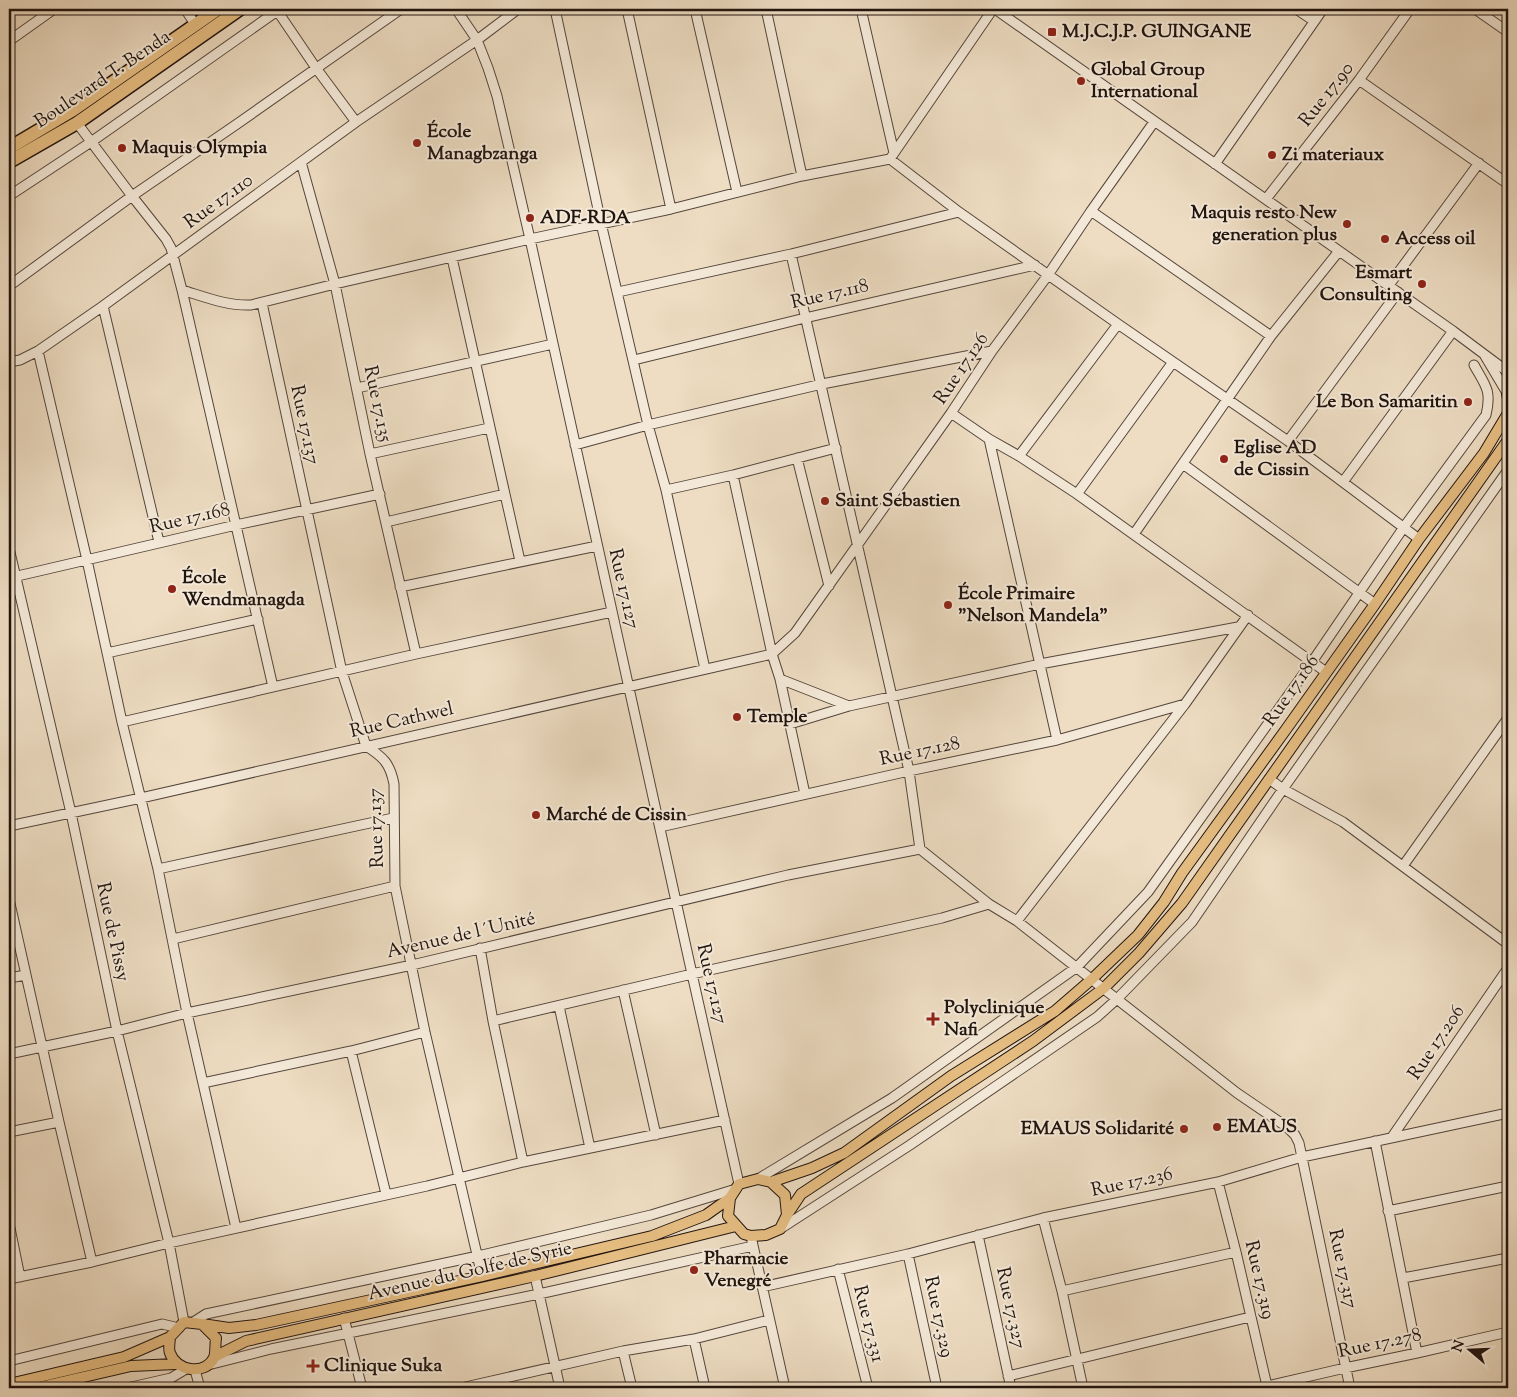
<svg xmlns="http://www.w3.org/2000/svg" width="1517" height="1397" viewBox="0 0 1517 1397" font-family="'Sorts Mill Goudy',serif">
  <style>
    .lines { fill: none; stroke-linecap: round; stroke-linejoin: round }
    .minor-casing { stroke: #54463c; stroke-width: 11 }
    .major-casing { stroke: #20140f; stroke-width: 12 }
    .highway-casing { stroke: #20140f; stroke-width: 15 }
    .minor { stroke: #f4e9d8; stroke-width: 9 }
    .major { stroke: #e7be82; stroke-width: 10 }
    .highway { stroke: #e7be82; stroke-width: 12 }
    .poi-dot { fill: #8f2418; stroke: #f4e9d8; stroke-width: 2 }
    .labels { text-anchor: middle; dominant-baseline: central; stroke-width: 4; stroke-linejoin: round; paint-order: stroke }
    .poi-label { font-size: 19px; font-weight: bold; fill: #20140f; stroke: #f4e9d8; text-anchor: start }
    .street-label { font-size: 19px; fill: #20140f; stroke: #f4e9d8 }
  </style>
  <rect width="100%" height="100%" fill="#eeddc3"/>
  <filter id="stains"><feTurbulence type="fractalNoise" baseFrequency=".004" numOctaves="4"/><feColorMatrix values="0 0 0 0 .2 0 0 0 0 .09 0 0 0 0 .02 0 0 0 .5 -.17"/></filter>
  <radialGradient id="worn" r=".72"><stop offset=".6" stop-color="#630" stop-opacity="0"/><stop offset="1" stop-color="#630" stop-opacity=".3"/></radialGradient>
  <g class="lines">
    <defs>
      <path id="minor" d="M 185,9 L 195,24
        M 276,9 L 316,68 L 356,122
        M 456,9 L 477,40 L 488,68 L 497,96 L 530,239 L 692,974 L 739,1184
        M 555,9 L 601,223 L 648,425 L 666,490 L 705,669
        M 627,9 L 671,209
        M 695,9 L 737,192
        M 766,9 L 802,176
        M 861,9 L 894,153
        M 995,9 L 1453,331 L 1508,372
        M 1296,9 L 1314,21
        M 1475,9 L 1508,32
        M 9,41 L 54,9
        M 1359,80 L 1508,184
        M 77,123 L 132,196 L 166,239 L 171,248 L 182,290 L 273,687
        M 890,159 L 959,212 L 1118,324 L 1288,441 L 1419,539
        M 301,162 L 335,284 L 370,454 L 416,654
        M 1215,164 L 1323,9
        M 9,196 L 91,142 L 280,9
        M 1266,199 L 1359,80 L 1410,9
        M 1091,211 L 1271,336
        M 791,254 L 909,771 L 920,849 L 989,904 L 1017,921 L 1237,1093 L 1287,1127 L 1295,1135 L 1299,1143 L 1350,1388
        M 452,258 L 520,561
        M 1389,285 L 1479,163
        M 9,286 L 132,196 L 237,124 L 401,9
        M 182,290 C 205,297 227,306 251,305 L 335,284 L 530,239 L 671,209 L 802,176 L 890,159 L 993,9
        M 618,292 L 791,254 L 959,212
        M 262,303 L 342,672 L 366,746 C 383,757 390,763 394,784 L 395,886 L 425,1032 L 482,1276
        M 103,306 L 159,542
        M 38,351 L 87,560 L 122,722 L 158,869 L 187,1013 L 236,1228
        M 1485,356 L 1507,393
        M 634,360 L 805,318 L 1035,265
        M 9,362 L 20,360 L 38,351 L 103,306 L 356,122 L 477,40 L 518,9
        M 357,388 L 553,344
        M 951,413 L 989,439 L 1019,456 L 1077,494 L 1326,672
        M 989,439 L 1057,740
        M 1288,441 L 1398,292
        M 575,445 L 648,425 L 822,384 L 992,351
        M 370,454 L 489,428
        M 1019,456 L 1118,324
        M 797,458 L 829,586
        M 1183,464 L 1375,604
        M 733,475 L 772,654 L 780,679 L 805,794
        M 1343,482 L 1453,331
        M 666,490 L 733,475 L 836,448
        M 1077,494 L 1173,362
        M 386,522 L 505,494
        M 1134,534 L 1271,336 L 1339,251
        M 9,548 L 71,813 L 117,1031 L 169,1243 L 184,1322
        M 9,578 L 236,525 L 380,494
        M 400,587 L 597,546
        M 107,653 L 258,619
        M 780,679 L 849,706
        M 122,722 L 416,654 L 612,612
        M 790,724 L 849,706 L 1040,664 L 1238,627
        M 1269,779 L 1283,789 L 1343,822 L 1508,944
        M 9,826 L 141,798 L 772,654 L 795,633 L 951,413 L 992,351 L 1048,275 L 1091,211 L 1154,122
        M 660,827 L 909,771 L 1057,740 L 1185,704
        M 1403,866 L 1508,718
        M 158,869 L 393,818
        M 9,899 L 59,1122 L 92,1262
        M 1017,921 L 1185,704 L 1248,615
        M 173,939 L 395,886
        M 480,948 L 493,1021 L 523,1162
        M 9,978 L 26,975
        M 623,990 L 656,1135
        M 559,1006 L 590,1148
        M 493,1021 L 692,974 L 942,918 L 989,904
        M 351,1051 L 386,1194
        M 9,1054 L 117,1031 L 187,1013 L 412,965 L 788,875 L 920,849
        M 203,1083 L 351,1051 L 425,1032
        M 9,1132 L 59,1122
        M 1392,1137 L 1508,968
        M 1375,1141 L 1417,1353
        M 758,1179 L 892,1098 L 1077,967 L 1148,892 L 1312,662 L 1404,527 L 1486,415 C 1492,390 1485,385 1474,365
        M 1218,1182 L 1236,1252 L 1267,1386
        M 1388,1211 L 1508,1186
        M 1043,1218 L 1062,1291 L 1083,1388
        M 9,1223 L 20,1277
        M 780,1229 L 910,1145 L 1097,1017 L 1117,999 L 1192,922 L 1283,789 L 1508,470
        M 978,1235 L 1011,1388
        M 752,1241 L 785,1388
        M 908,1254 L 937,1388
        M 838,1269 L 868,1388
        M 535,1276 L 560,1388
        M 1403,1278 L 1508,1258
        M 9,1279 L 92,1262 L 169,1243 L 427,1186 L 523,1162 L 725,1120
        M 762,1287 L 908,1254 L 1043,1218 L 1218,1182 L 1302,1157 L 1508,1113
        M 1062,1291 L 1236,1252
        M 344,1318 L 362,1388
        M 192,1323 L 206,1314 L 478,1256 L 651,1215 L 736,1189
        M 694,1339 L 705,1388
        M 623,1351 L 632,1388
        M 9,1361 L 162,1324 L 179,1328
        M 208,1365 L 271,1349 L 539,1294 L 753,1246
        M 195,1370 L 200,1388
        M 1008,1376 L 1250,1317
        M 127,1388 L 171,1378 L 186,1369
        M 461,1388 L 623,1351 L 694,1339 L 769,1320
        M 1259,1388 L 1345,1368 L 1417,1353 L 1508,1332"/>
      <path id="major" d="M 1508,389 L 1507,393 L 1508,399
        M 758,1179 L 771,1182 L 785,1195 L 787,1215 L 780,1229 L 766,1235 L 751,1236 L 744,1234 L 728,1216 L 730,1198 L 739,1184 Z
        M 771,1182 L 812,1168 L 844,1153 L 951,1076 L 1055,1011 L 1092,979 L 1138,935 L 1164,902 L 1182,873 L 1287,728 L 1375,604 L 1419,539 L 1484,453 L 1508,413
        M 787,1215 L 801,1194 L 1033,1041 L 1104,988 L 1139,953 L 1182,903 L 1508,440
        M 202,1324 L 229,1328 L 256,1325 L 482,1276 L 652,1236 L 706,1215 L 730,1198
        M 214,1357 L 246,1341 L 535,1276 L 736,1226
        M 9,1384 L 124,1357 L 170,1337 L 184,1322 L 202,1324 L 216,1338 C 215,1344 216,1353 214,1358 C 204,1376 176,1371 170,1353 C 168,1348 170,1342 170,1337
        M 36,1388 L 131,1366 L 176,1364"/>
      <path id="highway" d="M 9,148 L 73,110 L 218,9
        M 9,162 L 77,123 L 240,9"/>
    </defs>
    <use href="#minor" class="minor-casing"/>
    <use href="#major" class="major-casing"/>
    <use href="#highway" class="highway-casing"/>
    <use href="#minor" class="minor"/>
    <use href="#major" class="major"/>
    <use href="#highway" class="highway"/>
  </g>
  <g class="poi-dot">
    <rect x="1047" y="27" width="10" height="10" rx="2.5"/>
    <circle cx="1081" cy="81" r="5"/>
    <circle cx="417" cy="143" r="5"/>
    <circle cx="122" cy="148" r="5"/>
    <circle cx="1272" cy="155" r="5"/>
    <circle cx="530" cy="218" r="5"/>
    <circle cx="1347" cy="224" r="5"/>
    <circle cx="1385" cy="239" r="5"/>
    <circle cx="1422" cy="284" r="5"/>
    <circle cx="1468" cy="402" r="5"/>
    <circle cx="1224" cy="459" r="5"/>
    <circle cx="825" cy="501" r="5"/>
    <circle cx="172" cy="589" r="5"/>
    <circle cx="948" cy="605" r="5"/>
    <circle cx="737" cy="717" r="5"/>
    <circle cx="536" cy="815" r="5"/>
    <path d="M930.5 1011.5h5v5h5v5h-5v5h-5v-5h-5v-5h5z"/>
    <circle cx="1217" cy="1127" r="5"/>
    <circle cx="1184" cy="1129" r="5"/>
    <circle cx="694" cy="1270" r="5"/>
    <path d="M310.5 1358.5h5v5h5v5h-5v5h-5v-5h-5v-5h5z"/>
  </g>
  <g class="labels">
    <g class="poi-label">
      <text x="1062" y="32">M.J.C.J.P. GUINGANE</text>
      <text x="1091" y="70">Global Group<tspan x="1091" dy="22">International</tspan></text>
      <text x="427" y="132">École<tspan x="427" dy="22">Managbzanga</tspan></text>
      <text x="132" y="148">Maquis Olympia</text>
      <text x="1282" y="155">Zi materiaux</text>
      <text x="1337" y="213" text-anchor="end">Maquis resto New<tspan x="1337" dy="22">generation plus</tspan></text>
      <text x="540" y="218">ADF-RDA</text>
      <text x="1395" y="239">Access oil</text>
      <text x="1412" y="273" text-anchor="end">Esmart<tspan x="1412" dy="22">Consulting</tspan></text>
      <text x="1458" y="402" text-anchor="end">Le Bon Samaritin</text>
      <text x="1234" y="448">Eglise AD<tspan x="1234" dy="22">de Cissin</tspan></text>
      <text x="835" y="501">Saint Sebastien</text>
      <text x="182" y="578">École<tspan x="182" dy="22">Wendmanagda</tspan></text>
      <text x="958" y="594">École Primaire<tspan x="958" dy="22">"Nelson Mandela"</tspan></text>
      <text x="747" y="717">Temple</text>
      <text x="546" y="815">Marché de Cissin</text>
      <text x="944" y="1008">Polyclinique<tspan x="944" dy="22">Nafi</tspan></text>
      <text x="1227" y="1127">EMAUS</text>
      <text x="1174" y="1129" text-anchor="end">EMAUS Solidarité</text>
      <text x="704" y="1259">Pharmacie<tspan x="704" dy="22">Venegré</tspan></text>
      <text x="324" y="1366">Clinique Suka</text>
    </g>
    <g class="street-label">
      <text transform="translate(103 80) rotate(-34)">Boulevard T. Benda</text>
      <text transform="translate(1327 95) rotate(-52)">Rue 17.90</text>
      <text transform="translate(219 202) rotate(-36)">Rue 17.110</text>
      <text transform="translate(830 295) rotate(-13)">Rue 17.118</text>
      <text transform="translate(962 369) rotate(-56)">Rue 17.126</text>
      <text transform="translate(377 404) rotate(78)">Rue 17.135</text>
      <text transform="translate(304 425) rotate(78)">Rue 17.137</text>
      <text transform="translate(190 519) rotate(-13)">Rue 17.168</text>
      <text transform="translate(623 589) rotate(77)">Rue 17.127</text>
      <text transform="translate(1292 691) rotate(-55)">Rue 17.186</text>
      <text transform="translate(402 721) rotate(-13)">Rue Cathwel</text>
      <text transform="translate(920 752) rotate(-12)">Rue 17.128</text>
      <text transform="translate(377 828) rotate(-92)">Rue 17.137</text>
      <text transform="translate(112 932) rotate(78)">Rue de Pissy</text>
      <text transform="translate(461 936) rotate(-13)">Avenue de l´Unité</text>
      <text transform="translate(711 984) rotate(77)">Rue 17.127</text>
      <text transform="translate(1437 1043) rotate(-56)">Rue 17.206</text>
      <text transform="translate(1132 1183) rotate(-12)">Rue 17.236</text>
      <text transform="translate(1342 1269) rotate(78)">Rue 17.317</text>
      <text transform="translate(470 1272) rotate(-13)">Avenue du Golfe de Syrie</text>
      <text transform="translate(1259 1280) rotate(77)">Rue 17.319</text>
      <text transform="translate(1010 1308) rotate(78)">Rue 17.327</text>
      <text transform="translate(938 1317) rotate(78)">Rue 17.329</text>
      <text transform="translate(868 1324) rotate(76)">Rue 17.331</text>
      <text transform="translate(1380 1344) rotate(-12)">Rue 17.278</text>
    </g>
  </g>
  <rect width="1517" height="1397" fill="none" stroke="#eeddc3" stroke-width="30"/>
  <rect x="10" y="10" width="1497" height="1377" fill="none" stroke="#20140f" stroke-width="2.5"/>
  <rect x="15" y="15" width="1487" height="1367" fill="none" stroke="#20140f"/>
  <g transform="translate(1470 1350) rotate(289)" stroke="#f4e9d8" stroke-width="4" paint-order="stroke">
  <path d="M0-4L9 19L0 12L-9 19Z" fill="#20140f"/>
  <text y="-8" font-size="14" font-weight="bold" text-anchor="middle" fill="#20140f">N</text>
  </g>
  <rect width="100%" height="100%" filter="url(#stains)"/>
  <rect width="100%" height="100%" fill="url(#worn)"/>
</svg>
